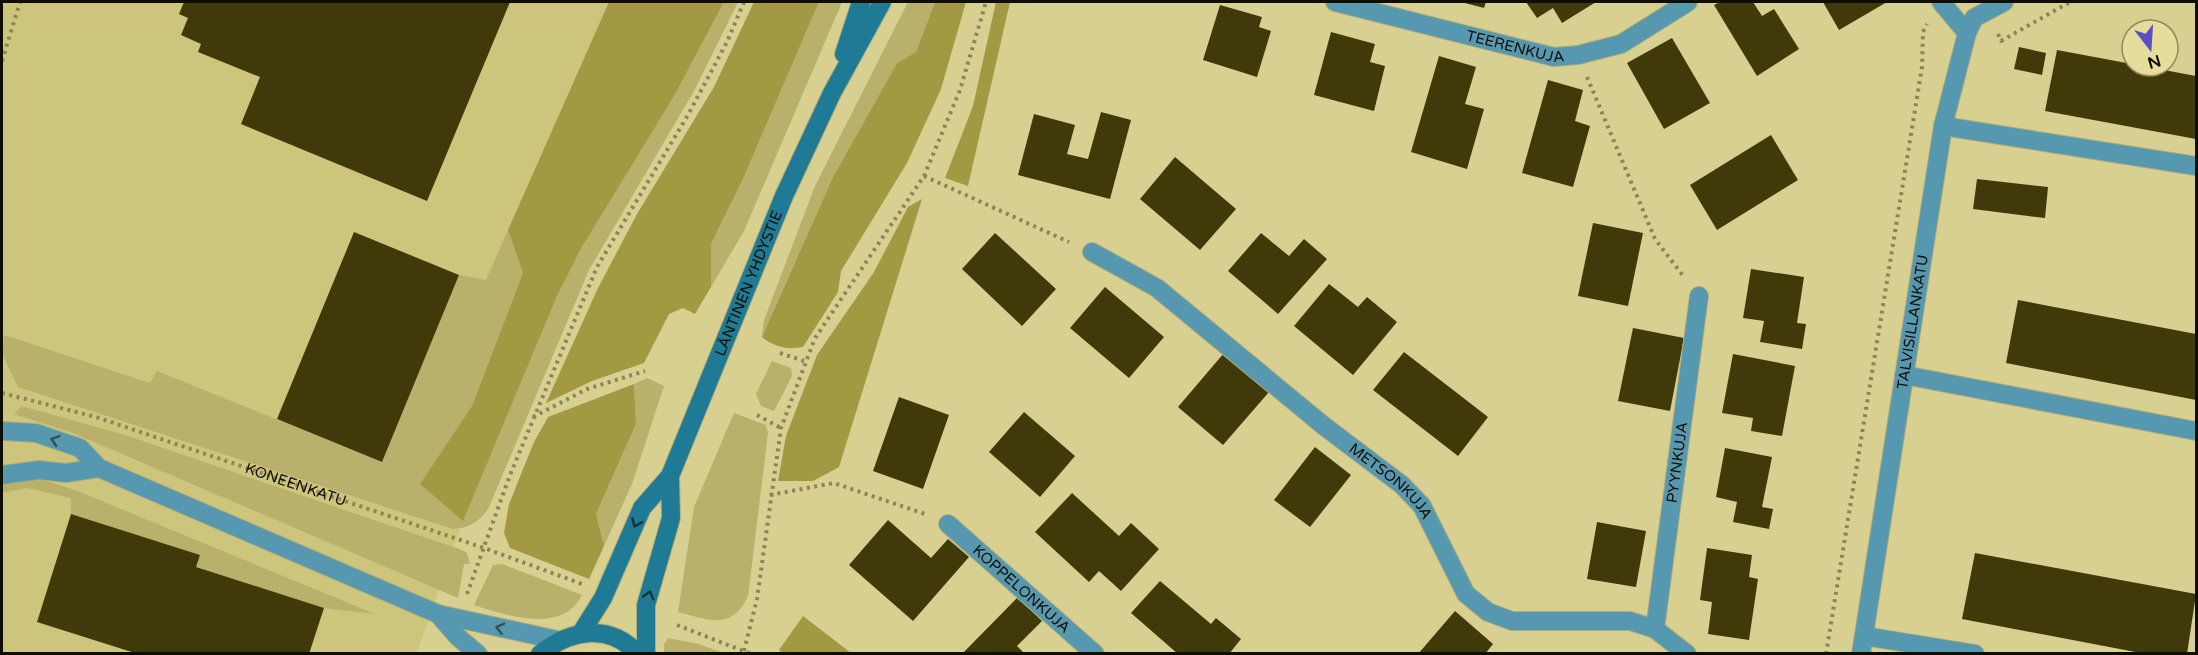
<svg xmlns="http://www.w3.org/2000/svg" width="2198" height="655" viewBox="0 0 2198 655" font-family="'Varela Round',sans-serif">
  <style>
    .built { fill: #cec57d }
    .green { fill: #b8b06b }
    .forest { fill: #a39942 }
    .building { fill: #403a0a }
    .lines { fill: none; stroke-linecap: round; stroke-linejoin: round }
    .lane-casing { stroke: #b3ad76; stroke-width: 20 }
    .street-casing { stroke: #b3ad76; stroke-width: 20 }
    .secondary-casing { stroke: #b3ad76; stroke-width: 20 }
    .path { stroke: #8a8458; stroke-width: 4; stroke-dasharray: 3 4.5; stroke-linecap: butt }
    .lane { stroke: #5698af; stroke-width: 18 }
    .street { stroke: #5698af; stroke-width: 18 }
    .secondary { stroke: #1e7a95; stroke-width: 18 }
    .oneway { stroke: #325258 }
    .oneway2 { stroke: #143234 }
    .labels { text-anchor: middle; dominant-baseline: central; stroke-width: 6; stroke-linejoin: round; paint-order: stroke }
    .street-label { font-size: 15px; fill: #0f0c00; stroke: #e4dd9c }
  </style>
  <rect width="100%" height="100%" fill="#d7d090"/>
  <path class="built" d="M 2,2 L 679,2 L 463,521 L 417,653 L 2,653 Z"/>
  <path class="green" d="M 724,2 L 738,2 L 694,91 L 589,270 L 489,507 C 482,520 468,529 453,529 L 18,387 L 2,354 L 4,335 L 150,383 L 157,371 L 382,462 L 459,275 L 486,280 L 508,230 L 523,273 L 472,406 L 420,484 L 556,298 L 582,247 L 673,98 Z
    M 819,2 L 842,2 L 744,231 L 711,287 L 711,244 L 743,179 Z
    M 908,2 L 935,2 L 916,52 L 897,63 L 833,177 L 762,337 L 764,320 L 815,186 Z
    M 772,361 L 791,368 L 792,376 L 774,411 L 761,406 L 756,394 Z
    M 647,378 L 664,386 L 632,484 L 604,546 L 596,514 L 636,424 L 634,384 Z
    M 21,406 L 125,435 L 462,550 L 467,553 L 470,564 L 464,564 L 458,598 L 73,433 L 14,414 Z
    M 734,413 L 766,425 L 768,433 L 748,596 C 732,631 708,620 678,612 L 694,507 Z
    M 20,480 L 47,481 L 80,492 L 375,614 L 324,608 L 196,567 L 200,555 L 71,514 L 71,498 L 27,488 L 2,493 L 2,485 Z
    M 502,564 L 582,595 C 563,635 505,615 474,605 L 493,565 Z
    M 668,638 L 699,644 L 723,653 L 664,653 L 664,644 Z"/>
  <path class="forest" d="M 609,2 L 724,2 L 673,98 L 582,247 L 556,298 L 463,521 L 420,484 L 472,406 L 523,273 L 508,230 Z
    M 754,2 L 819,2 L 743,179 L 711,244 L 711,287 L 695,314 L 683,308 L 669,314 L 644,363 L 592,381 L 546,403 L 598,288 L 637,214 L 714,87 Z
    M 935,2 L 966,2 L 941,89 L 907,163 L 841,271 L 838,292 L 803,347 C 788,350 774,347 762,337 L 833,177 L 897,63 L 916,52 Z
    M 996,2 L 1010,2 L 968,186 L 945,178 L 973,106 Z
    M 922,199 L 839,467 L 813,481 L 778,481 L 786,436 L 817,355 L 874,272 L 908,207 Z
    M 634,384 L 636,424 L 596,514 L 604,546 L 589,579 L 510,548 L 504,533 L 509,504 L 534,442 L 548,417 Z
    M 803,616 L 851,653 L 783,654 L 779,650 Z"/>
  <path class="building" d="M 184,2 L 510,2 L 427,201 L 241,124 L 260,77 L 198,52 L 201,44 L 181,35 L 188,18 L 179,14 Z
    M 1461,2 L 1486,2 L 1484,8 Z
    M 1526,2 L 1596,2 L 1562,23 L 1553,8 L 1537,18 Z
    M 1720,2 L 1753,2 L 1762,16 L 1774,9 L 1799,49 L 1757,76 L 1714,5 Z
    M 1823,2 L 1887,2 L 1839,30 Z
    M 1220,5 L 1262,17 L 1259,27 L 1271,31 L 1257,77 L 1203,60 Z
    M 1331,32 L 1375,44 L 1370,62 L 1385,66 L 1374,111 L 1314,95 Z
    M 1672,38 L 1710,103 L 1664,129 L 1627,63 Z
    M 2019,47 L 2046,53 L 2042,75 L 2014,69 Z
    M 2057,50 L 2196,76 L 2196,139 L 2045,111 Z
    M 1439,56 L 1476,67 L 1465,104 L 1484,109 L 1467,169 L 1411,152 Z
    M 1548,80 L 1583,90 L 1575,121 L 1590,126 L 1573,187 L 1522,173 Z
    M 1101,112 L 1131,120 L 1110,199 L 1018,175 L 1034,114 L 1075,125 L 1067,154 L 1088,159 Z
    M 1771,135 L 1798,180 L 1717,230 L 1690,185 Z
    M 1175,157 L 1236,209 L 1200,250 L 1140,199 Z
    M 1977,179 L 2048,187 L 2045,218 L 1973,209 Z
    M 1593,223 L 1643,233 L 1628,306 L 1578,296 Z
    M 354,232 L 459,275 L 382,462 L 277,419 Z
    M 995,233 L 1056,289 L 1022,326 L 962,269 Z
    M 1261,233 L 1289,256 L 1304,239 L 1327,259 L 1278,314 L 1228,271 Z
    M 1751,269 L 1804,277 L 1797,323 L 1806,324 L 1802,349 L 1760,342 L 1764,321 L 1743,318 Z
    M 1329,284 L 1358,307 L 1367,297 L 1397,322 L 1353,375 L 1294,326 Z
    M 1105,287 L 1164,337 L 1129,378 L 1070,328 Z
    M 2018,300 L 2196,334 L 2196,400 L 2006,363 Z
    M 1633,328 L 1684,338 L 1670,411 L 1618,401 Z
    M 1404,352 L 1488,417 L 1458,456 L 1373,390 Z
    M 1224,353 L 1269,392 L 1223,445 L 1178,407 Z
    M 1733,354 L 1795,366 L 1782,436 L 1751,431 L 1753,418 L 1722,413 Z
    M 899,397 L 949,415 L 923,489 L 873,471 Z
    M 1024,412 L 1075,456 L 1040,497 L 989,452 Z
    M 1315,447 L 1351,475 L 1310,527 L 1274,500 Z
    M 1725,448 L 1772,457 L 1762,507 L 1773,509 L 1769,529 L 1733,522 L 1737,502 L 1716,497 Z
    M 1072,493 L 1119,536 L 1131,523 L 1159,549 L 1121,591 L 1099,571 L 1089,582 L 1035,532 Z
    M 71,514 L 200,555 L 196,567 L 324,608 L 309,654 L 138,654 L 37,622 Z
    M 888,520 L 931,558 L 948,539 L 969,557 L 913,621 L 849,565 Z
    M 1597,522 L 1646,531 L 1636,587 L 1587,579 Z
    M 1707,548 L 1752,555 L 1749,577 L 1758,579 L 1749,640 L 1708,634 L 1712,602 L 1700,600 Z
    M 1975,553 L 2196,594 L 2187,654 L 2146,654 L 1962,619 Z
    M 1160,581 L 1211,624 L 1216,618 L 1241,639 L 1229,654 L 1178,654 L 1131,613 Z
    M 1018,597 L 1042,621 L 1017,646 L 1025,654 L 962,654 Z
    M 1455,611 L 1493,644 L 1485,654 L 1418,654 Z"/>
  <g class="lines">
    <defs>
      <path id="lane" d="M 1943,126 L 2196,166
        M 1904,375 L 2196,431
        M 1864,636 L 1975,654"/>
      <g id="street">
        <path id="s2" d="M 1335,2 L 1554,57 L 1578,55 L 1621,44 L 1688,2"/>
        <path d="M 1941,2 L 1967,33"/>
        <path id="s3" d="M 1092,252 L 1157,288 L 1324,426 L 1402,485 L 1422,506 L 1466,594 L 1488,612 L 1512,621 L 1630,621 L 1655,629 L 1687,654"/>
        <path d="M 2,431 L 36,433 L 80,448 L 99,468 L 438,614 L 557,640"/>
        <path d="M 2,475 L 39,470 L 66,473 L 99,468"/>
        <path id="s4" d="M 948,524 L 1095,654"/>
        <path d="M 438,614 L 458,637 L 478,654"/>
        <path id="s5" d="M 1655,629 L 1699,296"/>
        <path id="s6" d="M 1861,654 L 1943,126 L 1967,33 L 1974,18 L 2004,2"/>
      </g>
      <g id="secondary">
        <path d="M 844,54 L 861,2"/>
        <path id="s7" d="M 581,633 L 603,598 L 642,508 L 670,476 L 784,196 L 832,93 L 882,2"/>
        <path d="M 540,654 C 570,630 609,622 638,654"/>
        <path d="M 646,654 L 646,605 L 671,518 L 670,476"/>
      </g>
    </defs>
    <use href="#lane" class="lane-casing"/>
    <use href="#street" class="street-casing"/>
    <use href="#secondary" class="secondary-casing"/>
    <g class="path">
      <path d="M 1998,34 L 2001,41 L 2070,2"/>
      <path d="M 2,61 L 20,2"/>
      <path d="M 1587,77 L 1655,239 L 1684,277"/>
      <path d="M 924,176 L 1069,242"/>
      <path d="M 780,353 L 804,361"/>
      <path id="s1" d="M 2,393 L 96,417 L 484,548 L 582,584"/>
      <path d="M 757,415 L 781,428"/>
      <path d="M 533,417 L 587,389 L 645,371"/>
      <path d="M 770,495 L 834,483 L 925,514"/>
      <path d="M 467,594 L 510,475 L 597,267 L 688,115 L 727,42 L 744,2"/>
      <path d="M 677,625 L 751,654"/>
      <path d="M 744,651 L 757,599 L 781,428 L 815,338 L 924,176 L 960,90 L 986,2"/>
      <path d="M 1826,654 L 1922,67 L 1923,32 L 1927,24"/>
    </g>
    <use href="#lane" class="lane"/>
    <use href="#street" class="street"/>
    <use href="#secondary" class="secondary"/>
  </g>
  <defs><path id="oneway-chevron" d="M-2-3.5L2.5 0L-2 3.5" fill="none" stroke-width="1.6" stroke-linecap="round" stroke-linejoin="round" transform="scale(1.5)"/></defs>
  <g class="oneway">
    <use href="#oneway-chevron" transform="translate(55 440) rotate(-161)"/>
    <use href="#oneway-chevron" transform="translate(500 628) rotate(-167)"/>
  </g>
  <g class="oneway2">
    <use href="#oneway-chevron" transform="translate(636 523) rotate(113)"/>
    <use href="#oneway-chevron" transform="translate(649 595) rotate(-74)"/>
  </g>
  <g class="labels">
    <g class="street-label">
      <text stroke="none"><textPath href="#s2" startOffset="186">TEERENKUJA</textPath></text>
      <text stroke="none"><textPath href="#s7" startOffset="390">LÄNTINEN YHDYSTIE</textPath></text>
      <text stroke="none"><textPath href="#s6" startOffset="336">TALVISILLANKATU</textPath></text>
      <text stroke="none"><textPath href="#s5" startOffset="168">PYYNKUJA</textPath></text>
      <text stroke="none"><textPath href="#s3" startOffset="378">METSONKUJA</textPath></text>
      <text stroke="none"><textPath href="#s1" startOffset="308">KONEENKATU</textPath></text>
      <text stroke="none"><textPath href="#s4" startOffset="98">KOPPELONKUJA</textPath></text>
    </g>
  </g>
  <rect width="2198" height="655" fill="none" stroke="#0f0c00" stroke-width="6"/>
  <g transform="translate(2150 48) rotate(163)"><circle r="28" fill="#e4dd9c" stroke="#8f895e" stroke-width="1.5"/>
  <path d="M0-4.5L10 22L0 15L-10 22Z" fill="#5c4fc7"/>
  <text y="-9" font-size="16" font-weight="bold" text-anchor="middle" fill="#0f0c00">N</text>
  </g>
</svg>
